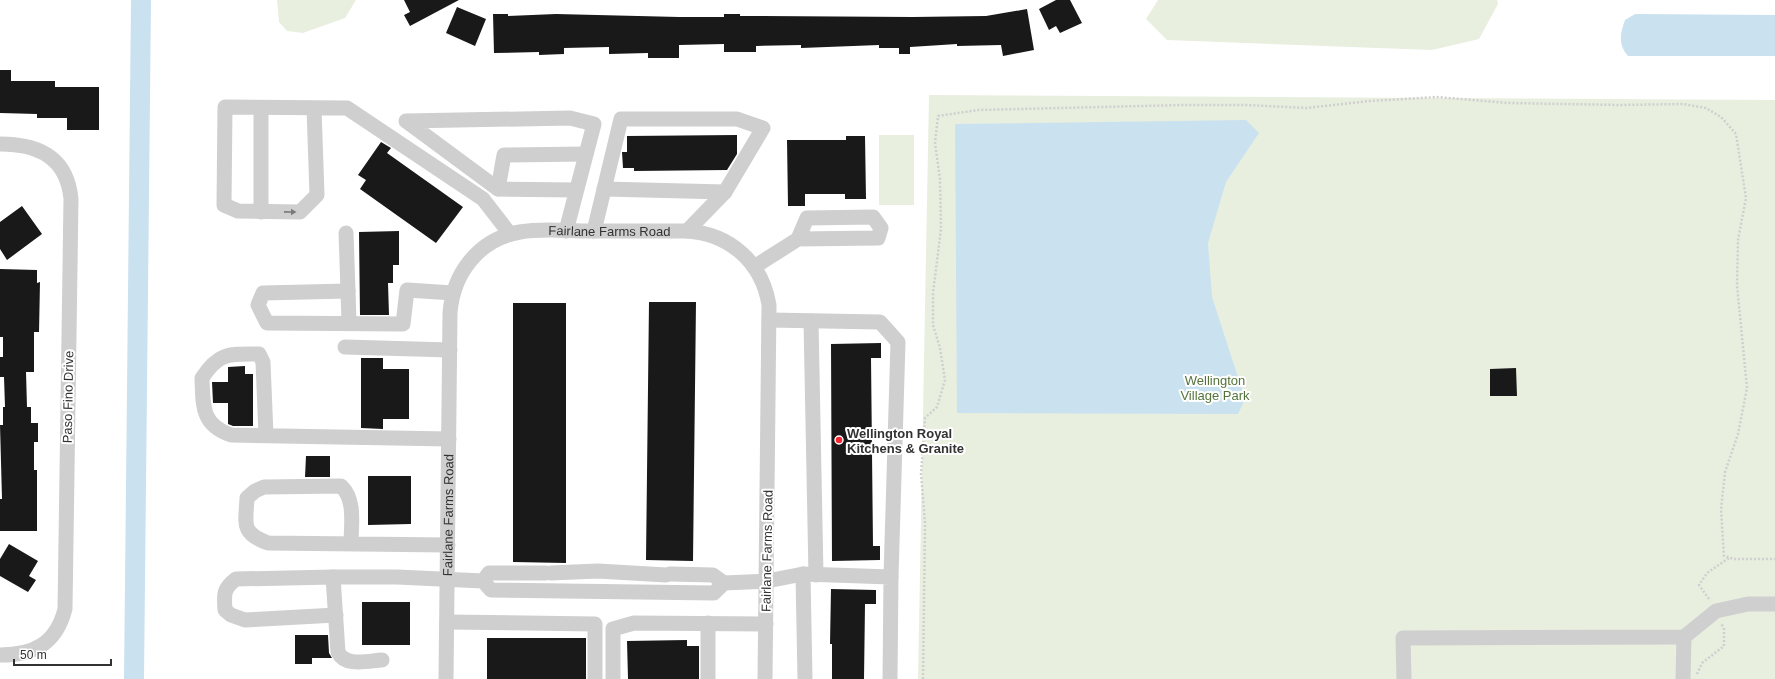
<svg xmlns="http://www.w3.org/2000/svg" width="1775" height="679" viewBox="0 0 1775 679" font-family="Helvetica,sans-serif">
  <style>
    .green { fill: #e8efdf }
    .water { fill: #cae1f0 }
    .building { fill: #191919 }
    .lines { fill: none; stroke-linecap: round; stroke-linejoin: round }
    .path { stroke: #cfcfcf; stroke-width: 2.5; stroke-dasharray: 2 2; stroke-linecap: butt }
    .minor { stroke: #cfcfcf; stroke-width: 15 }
    .oneway { fill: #797979 }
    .poi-dot { fill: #f62635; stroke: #fff; stroke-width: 1.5 }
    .labels { text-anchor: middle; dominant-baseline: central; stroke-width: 4; stroke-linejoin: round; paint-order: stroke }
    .street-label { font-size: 13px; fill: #323232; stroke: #fff }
    .park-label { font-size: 13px; fill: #54733a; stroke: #fff }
    .poi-label { font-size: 13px; font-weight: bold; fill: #323232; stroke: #fff; text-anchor: start }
  </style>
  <rect width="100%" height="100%" fill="#fff"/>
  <path class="green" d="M 277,0 L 356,0 L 345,18 L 303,33 L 287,31 L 279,22 Z
    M 1158,0 L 1497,0 L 1498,4 L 1479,39 L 1432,50 L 1167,40 L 1146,19 Z
    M 929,95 L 1775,100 L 1775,679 L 918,679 Z
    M 879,135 L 914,135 L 914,205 L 879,205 Z"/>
  <path class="water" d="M 131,0 L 151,0 L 144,679 L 124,679 Z
    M 1635,14 L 1775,15 L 1775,56 L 1628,56 C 1618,44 1620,34 1625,20 Z
    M 1246,120 L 1259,133 L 1226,182 L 1208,243 L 1212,297 L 1245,399 L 1238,414 L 957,413 L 955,124 Z"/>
  <path class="building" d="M 404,0 L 459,0 L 410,26 L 404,15 L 410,12 Z
    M 1056,0 L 1070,0 L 1082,23 L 1060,33 L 1056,26 L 1049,30 L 1039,9 Z
    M 457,7 L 486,19 L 475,46 L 446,33 Z
    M 1027,9 L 1034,50 L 1003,56 L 1001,45 L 957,46 L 957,44 L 910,47 L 910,54 L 899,54 L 899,48 L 879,48 L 879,45 L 801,48 L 801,45 L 756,46 L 756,52 L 724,52 L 724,44 L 679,45 L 679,58 L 648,58 L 648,53 L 609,54 L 609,47 L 564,48 L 564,54 L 539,55 L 539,52 L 494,53 L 493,14 L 508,14 L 508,16 L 556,14 L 679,17 L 724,17 L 724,14 L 740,14 L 740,16 L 756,16 L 913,17 L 986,16 Z
    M 0,70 L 11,70 L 11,81 L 55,81 L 55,87 L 99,87 L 99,130 L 67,130 L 67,118 L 37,118 L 37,114 L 0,113 Z
    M 737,135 L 737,154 L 727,170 L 634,171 L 634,168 L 623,168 L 622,152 L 627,152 L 627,136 Z
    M 846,136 L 865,136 L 866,199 L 845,199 L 845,194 L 805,194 L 805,206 L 788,206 L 787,140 L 846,140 Z
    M 381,142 L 391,148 L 387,153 L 463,207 L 436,243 L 360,189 L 366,180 L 358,175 Z
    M 22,206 L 42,234 L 7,260 L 0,249 L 0,222 Z
    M 399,231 L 399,265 L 393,265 L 393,283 L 388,283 L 389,315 L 360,315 L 359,232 Z
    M 0,269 L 37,270 L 37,283 L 40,282 L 39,332 L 34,332 L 34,372 L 26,372 L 27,407 L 31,407 L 31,423 L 38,423 L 38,442 L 34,442 L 34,470 L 37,470 L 37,531 L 0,531 L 0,499 L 2,499 L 0,425 L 3,425 L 3,407 L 5,407 L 4,377 L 0,377 L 0,357 L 3,357 L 3,337 L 0,337 Z
    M 649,302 L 696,302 L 693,561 L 646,560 Z
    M 513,303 L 566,303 L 566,563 L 513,562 Z
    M 881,343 L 881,358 L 871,358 L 873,546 L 880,546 L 880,560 L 832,561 L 831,344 Z
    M 361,358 L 383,358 L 383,369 L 409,369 L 409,419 L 383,419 L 383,429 L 361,428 Z
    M 245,366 L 245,374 L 253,374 L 253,426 L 233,426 L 228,424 L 228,403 L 213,403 L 212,382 L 228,382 L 228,367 Z
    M 1516,368 L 1517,396 L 1490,396 L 1490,369 Z
    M 306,456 L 330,456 L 330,477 L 305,477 Z
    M 368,476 L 411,476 L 411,524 L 368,525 Z
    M 9,544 L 38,561 L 29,576 L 36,580 L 28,592 L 0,576 L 0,559 Z
    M 831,589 L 876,590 L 876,604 L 865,604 L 864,679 L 832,679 L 832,644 L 830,644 Z
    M 362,602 L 410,602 L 410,645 L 362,645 Z
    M 295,635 L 328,635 L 329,653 L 332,658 L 312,658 L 312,664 L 295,664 Z
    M 487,638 L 586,638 L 586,679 L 487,679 Z
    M 687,640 L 687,646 L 699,646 L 699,679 L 628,679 L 627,641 Z"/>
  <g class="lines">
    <path class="path" d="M 1709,599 L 1699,585 L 1707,573 L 1729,558
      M 1697,674 L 1702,663 L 1724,646 L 1724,629 L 1721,623
      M 923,679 L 925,523 L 921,474 L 925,418 L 937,407 L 945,380 L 940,348 L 933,325 L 933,293 L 941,229 L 940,179 L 935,143 L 938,116 L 978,110 L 1183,105 L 1246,105 L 1306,108 L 1370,101 L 1437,97 L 1508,103 L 1620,105 L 1683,104 L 1706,108 L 1721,117 L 1736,134 L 1746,198 L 1738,240 L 1737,285 L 1747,388 L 1738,434 L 1725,472 L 1721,510 L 1724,556 L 1734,559 L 1775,559"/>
    <g class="minor">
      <path d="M 314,108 L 317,195 L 300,212 L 238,211 L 224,205 L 225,107 L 347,108 L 483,199 L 510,234"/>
      <path d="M 0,144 C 38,144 67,157 71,199 L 65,609 C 56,644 34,655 0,655"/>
      <path d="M 498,189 L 504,155 L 586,154"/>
      <path d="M 604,189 L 725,192"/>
      <path d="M 261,212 L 261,108"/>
      <path d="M 566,231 L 594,124 L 570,118 L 406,121 L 498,189 L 576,190"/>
      <path d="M 594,231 L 621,119 L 737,119 L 763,128 L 725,192 L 687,231"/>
      <path d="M 346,233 L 348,291"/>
      <path d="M 754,267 L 798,239 L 878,238 L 881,228 L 873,217 L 807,218 L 798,239"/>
      <path d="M 769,320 L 880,322 L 898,342 L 891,577"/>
      <path d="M 811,321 L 816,575"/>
      <path d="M 349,323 L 348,291 L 263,293 L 258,305 L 267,323 L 403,324 L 407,290 L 453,293"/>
      <path d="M 345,347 L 450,350"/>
      <path d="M 266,435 L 263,362 L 259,354 C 229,354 219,352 202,378 C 203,405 201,425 231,435 L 449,439"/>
      <path d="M 351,544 C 351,525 356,500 341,486 L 264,487 L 255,491 L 247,498 C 246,523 240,533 268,543 L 448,545"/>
      <path d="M 551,573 L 598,571 L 666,575"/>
      <path d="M 670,574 L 713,575 L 724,583 L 767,581 L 803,574 L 891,577 L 890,679"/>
      <path d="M 803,574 L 805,679"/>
      <path d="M 333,577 L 236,579 C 223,589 224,594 225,610 L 231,615 L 245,620 L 336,615"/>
      <path d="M 483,581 L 489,573 L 546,573"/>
      <path d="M 447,622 L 595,624 L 595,679"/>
      <path d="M 708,623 L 708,679"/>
      <path d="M 382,660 C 367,661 345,667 338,652 L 333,577 L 397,577 L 483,581 L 491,590 L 714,593 L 724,583"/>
      <path id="s1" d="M 446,679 L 450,313 C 453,273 479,239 520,232 C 542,228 567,231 589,231 C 622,231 654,231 687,231 C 730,234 762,262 769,305 L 765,679"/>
      <path d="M 613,679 L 613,629 L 634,623 L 766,624"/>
      <path d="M 1404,679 L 1403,638 L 1684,637 L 1716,611 L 1748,604 L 1775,604"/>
      <path d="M 1683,679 L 1684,637"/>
    </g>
  </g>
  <defs><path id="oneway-solid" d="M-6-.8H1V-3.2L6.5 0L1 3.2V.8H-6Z"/></defs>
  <use class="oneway" href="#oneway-solid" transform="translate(290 212) rotate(1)"/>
  <circle class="poi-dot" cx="839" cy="440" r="4"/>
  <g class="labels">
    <g class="street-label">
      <text stroke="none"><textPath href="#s1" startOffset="571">Fairlane Farms Road</textPath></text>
      <text transform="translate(68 397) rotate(-89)">Paso Fino Drive</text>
      <text stroke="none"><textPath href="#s1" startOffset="164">Fairlane Farms Road</textPath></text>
      <text transform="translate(767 551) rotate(-89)">Fairlane Farms Road</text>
    </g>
    <g class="park-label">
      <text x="1215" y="380">Wellington<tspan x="1215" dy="15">Village Park</tspan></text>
    </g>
    <g class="poi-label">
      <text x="847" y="433">Wellington Royal<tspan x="847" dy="15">Kitchens &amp; Granite</tspan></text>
    </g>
  </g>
  <path d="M14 659v6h97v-6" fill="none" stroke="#323232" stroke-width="2"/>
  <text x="20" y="659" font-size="12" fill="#323232" stroke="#ffffff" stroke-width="3" paint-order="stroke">50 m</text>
</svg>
